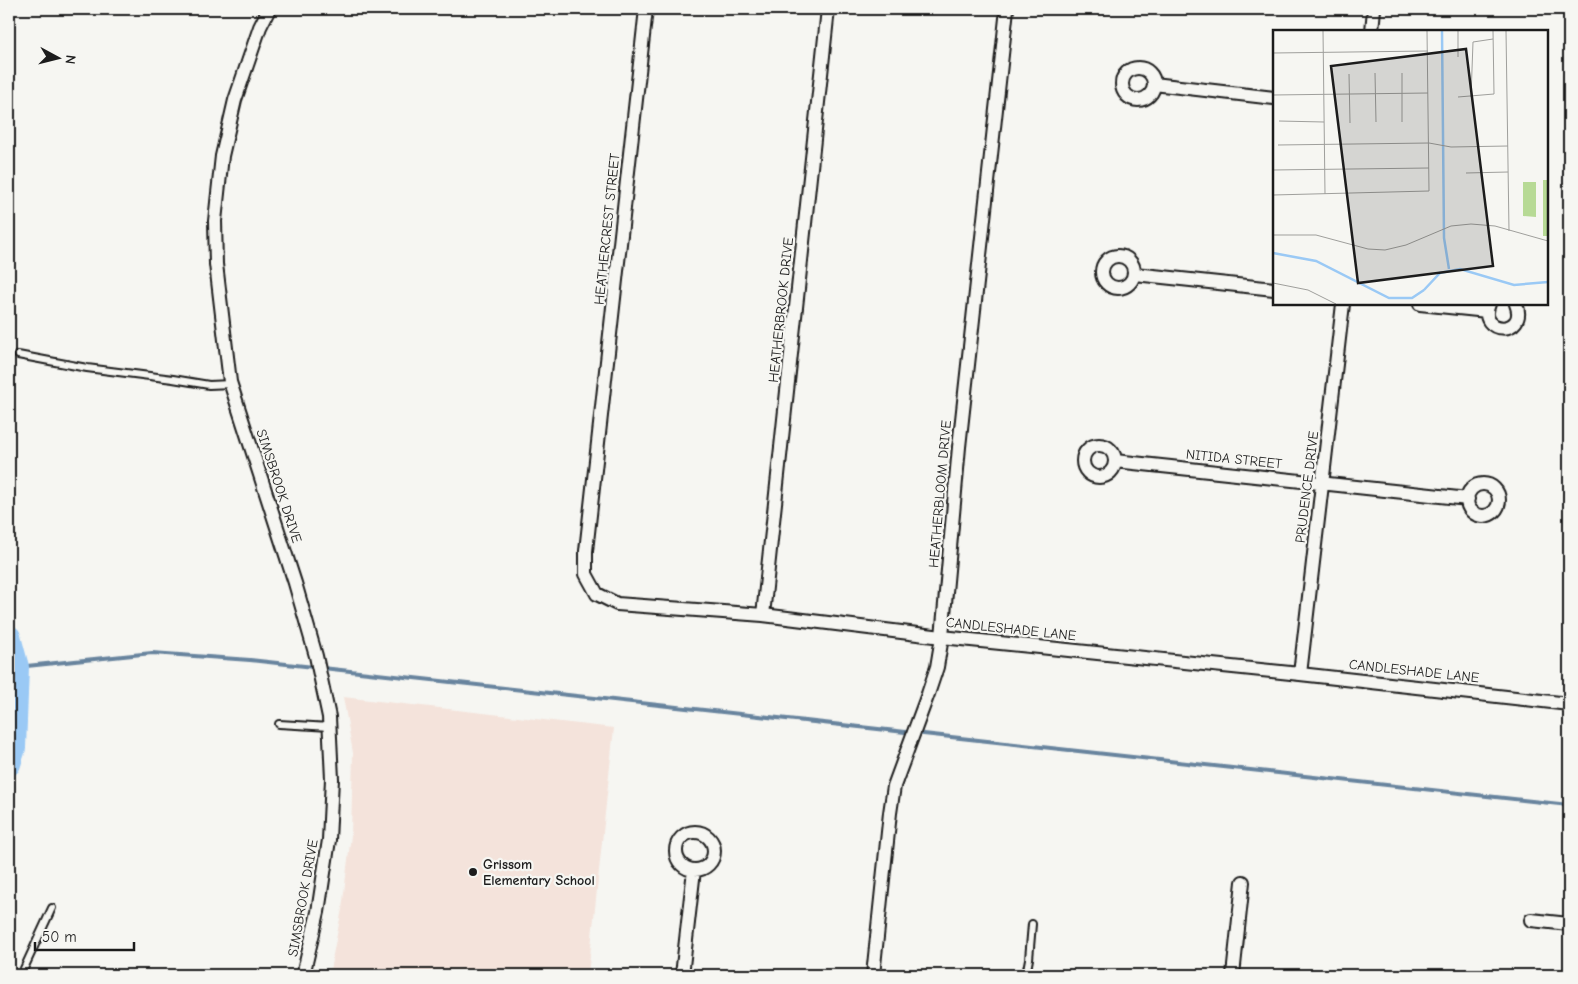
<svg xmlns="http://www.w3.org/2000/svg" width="1578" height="984" viewBox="0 0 1578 984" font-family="'Comic Neue',sans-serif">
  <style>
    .built { fill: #f4e3db }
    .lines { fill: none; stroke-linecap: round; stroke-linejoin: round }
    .stream { stroke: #68849e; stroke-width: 4 }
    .river { stroke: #9ac9f5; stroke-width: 24 }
    .service-casing { stroke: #1c1c1c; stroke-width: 10 }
    .minor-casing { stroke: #1c1c1c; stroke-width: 16 }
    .service { stroke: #f6f6f2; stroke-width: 6 }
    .minor { stroke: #f6f6f2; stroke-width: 12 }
    .poi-dot { fill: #1c1c1c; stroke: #f6f6f2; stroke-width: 2 }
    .labels { text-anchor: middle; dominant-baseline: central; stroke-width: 4.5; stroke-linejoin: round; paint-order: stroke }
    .street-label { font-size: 14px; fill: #1c1c1c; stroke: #f6f6f2 }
    .poi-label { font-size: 14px; font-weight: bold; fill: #1c1c1c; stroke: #f6f6f2; text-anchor: start }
    .inset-river { fill: none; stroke: #9ac9f5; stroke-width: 2.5 }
    .inset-road { fill: none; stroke: #9f9f9c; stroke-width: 1 }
    .view { fill: #1c1c1c; fill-opacity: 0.15; stroke: #1c1c1c; stroke-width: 2.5 }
    .inset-edge { fill: none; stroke: #1c1c1c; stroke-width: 2.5 }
  </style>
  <rect width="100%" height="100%" fill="#f6f6f2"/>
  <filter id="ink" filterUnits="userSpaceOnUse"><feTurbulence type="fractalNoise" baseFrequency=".02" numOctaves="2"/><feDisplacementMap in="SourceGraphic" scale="10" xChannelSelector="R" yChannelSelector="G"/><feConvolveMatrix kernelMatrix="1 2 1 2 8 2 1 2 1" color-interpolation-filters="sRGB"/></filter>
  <g filter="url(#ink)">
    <path class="built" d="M 343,697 L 614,728 L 588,975 L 329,975 L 342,909 L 351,835 L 353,753 Z"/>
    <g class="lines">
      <path class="stream" d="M 17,667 L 152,653 L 250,660 L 1569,805"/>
      <path class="river" d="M 9,637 L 17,667 L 14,748 L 9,764"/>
      <defs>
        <path id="service" d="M 18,355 L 87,368 L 173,379 L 209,385 L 231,384
          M 279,724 L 330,727
          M 21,975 L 52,908
          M 1026,975 L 1029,959 L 1032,924"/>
        <path id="minor" d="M 269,9 L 260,27 L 235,100 L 222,156 L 215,221 L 216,264 L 230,382 L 295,583 L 316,656 L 329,717 L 332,779 L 329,840 L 318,912 L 303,975
          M 646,9 L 586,551 L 586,574 L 597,594 L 617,604 L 763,615 L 942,637 L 1300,674 L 1569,704
          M 1372,31 L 1374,9
          M1122 84a16 16 0 1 1 32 0a16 16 0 1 1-32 0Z
          M 1154,84 L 1274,98
          M1102 272a16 16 0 1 1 32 0a16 16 0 1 1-32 0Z
          M 1135,274 L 1274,289
          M 1420,304 L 1487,311
          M 1489,304 C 1476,335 1529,336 1516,304
          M1083 461a16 16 0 1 1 32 0a16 16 0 1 1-32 0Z
          M 1115,461 L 1468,499
          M1467 500a16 16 0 1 1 32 0a16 16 0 1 1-32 0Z
          M 763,615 L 828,9
          M 1300,674 L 1343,304
          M676 851a19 19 0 1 1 38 0a19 19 0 1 1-38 0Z
          M 1531,920 L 1569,924
          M 682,975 L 694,870
          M 873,975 L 890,813 L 894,786 L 928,694 L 937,667 L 942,637 L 959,447 L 1007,9
          M 1233,975 L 1243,882"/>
      </defs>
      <use href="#service" class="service-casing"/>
      <use href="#minor" class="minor-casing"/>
      <use href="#service" class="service"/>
      <use href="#minor" class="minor"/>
    </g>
  </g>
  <circle class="poi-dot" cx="473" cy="872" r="5"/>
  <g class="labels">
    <g class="street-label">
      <text transform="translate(607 229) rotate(-84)">HEATHERCREST STREET</text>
      <text transform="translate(781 310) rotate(-84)">HEATHERBROOK DRIVE</text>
      <text transform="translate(1234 459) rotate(6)">NITIDA STREET</text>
      <text transform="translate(279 486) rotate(72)">SIMSBROOK DRIVE</text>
      <text transform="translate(1307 487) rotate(-83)">PRUDENCE DRIVE</text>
      <text transform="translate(940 494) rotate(-85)">HEATHERBLOOM DRIVE</text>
      <text transform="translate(1011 629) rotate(6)">CANDLESHADE LANE</text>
      <text transform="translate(1414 671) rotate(6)">CANDLESHADE LANE</text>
      <text transform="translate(303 898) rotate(-80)">SIMSBROOK DRIVE</text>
    </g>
    <g class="poi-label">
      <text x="483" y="864">Grissom<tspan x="483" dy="16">Elementary School</tspan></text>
    </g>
  </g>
  <g transform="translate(1273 30)">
    <rect width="275" height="275" fill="#f6f6f2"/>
    <path d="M 270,150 L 275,150 L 275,206 L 270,206 ZM 250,152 L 263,152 L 263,187 L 250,186 Z" fill="#b7da95"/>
    <path class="inset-river" d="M 169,1 L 171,208 L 176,239M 0,223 L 43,231 L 116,268 L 139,268 L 151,260M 151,260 L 167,243 L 187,239 L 241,255 L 275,252"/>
    <path class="inset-road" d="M 50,1 L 52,164M 185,1 L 185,27M 233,1 L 236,201M 0,23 L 155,21M 102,43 L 103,92M 129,43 L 129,92M 76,44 L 77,93M 0,65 L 155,63M 185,67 L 221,64 L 220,1M 198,67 L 200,12 L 220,9M 6,91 L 51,92M 5,115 L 156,113 L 178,117 L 235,116M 0,140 L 156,138M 193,143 L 235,142M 0,165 L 156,161 L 154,1M 0,205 L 43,205 L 95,219 L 112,220 L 133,215 L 178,196 L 198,194 L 222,196 L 275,211M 0,253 L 35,260 L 63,274"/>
    <path class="view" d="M 193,19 L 220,236 L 85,253 L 58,36 Z"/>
    <rect width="275" height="275" class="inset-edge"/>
  </g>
  <rect width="1578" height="984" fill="none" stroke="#f6f6f2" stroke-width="30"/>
  <rect x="15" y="15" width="1548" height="954" fill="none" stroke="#1c1c1c" stroke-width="2" filter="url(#ink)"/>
  <g transform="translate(58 58) rotate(97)" stroke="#f6f6f2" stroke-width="4" paint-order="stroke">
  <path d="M0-4L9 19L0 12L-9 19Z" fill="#1c1c1c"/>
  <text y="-8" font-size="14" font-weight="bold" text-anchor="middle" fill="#1c1c1c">N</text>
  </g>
  <path d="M35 942v8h99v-8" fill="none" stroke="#1c1c1c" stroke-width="2.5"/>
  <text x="42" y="942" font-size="15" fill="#1c1c1c" stroke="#f6f6f2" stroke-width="4" paint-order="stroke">50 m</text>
</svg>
